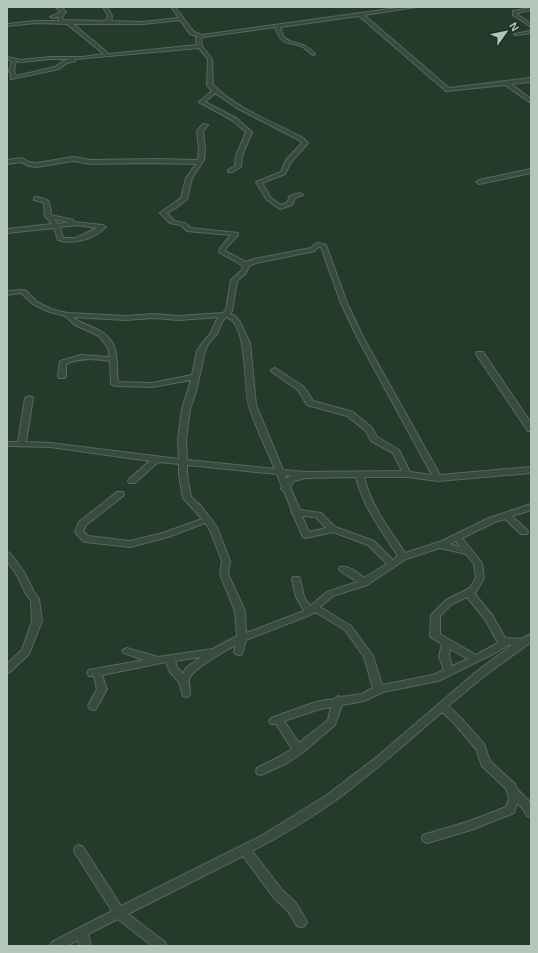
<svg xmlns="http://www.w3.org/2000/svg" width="538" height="953" viewBox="0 0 538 953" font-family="Arial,sans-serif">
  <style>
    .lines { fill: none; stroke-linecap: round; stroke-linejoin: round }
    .street-casing { stroke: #56695c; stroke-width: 2 }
    .street { fill: #384b3e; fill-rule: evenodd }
  </style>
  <rect width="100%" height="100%" fill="#243b2b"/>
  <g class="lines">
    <defs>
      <path id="street" d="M 56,7 L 61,7 L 66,12 L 62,17 L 63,20 L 106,21 L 108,16 L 103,7 L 107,7 L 112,16 L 111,21 L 143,22 L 179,18 L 171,7 L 175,7 L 194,32 L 202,35 L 404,7 L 416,7 L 364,15 L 449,88 L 531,78 L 531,82 L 511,84 L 531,99 L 531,103 L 505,85 L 446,91 L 359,16 L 280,27 C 281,30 282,33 283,36 C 289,45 305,41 315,54 L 313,55 C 309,53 307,49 303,47 C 286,40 283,48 275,27 L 203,37 L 201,39 L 202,46 L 212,59 L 213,85 C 237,109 273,122 303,138 L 308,143 L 291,162 L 285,174 L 262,183 L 271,198 L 281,205 L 287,203 L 290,196 L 300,193 L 303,195 L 295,198 L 292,205 L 280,209 L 267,200 L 256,182 L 281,172 L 286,160 L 302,143 L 299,140 L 237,108 L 215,93 L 205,102 L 236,118 L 252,132 L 242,156 L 241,167 L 232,172 L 228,172 L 228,170 L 235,166 L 236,156 L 246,132 L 232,120 L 199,102 L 212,91 L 207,85 L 208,59 L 199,48 L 75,59 L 75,61 L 67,63 L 59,69 L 11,79 L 11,75 L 9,71 L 12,61 L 7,59 L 7,57 L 21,60 L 50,57 L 82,57 L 104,54 L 67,24 L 36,23 L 7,26 L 7,24 L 36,21 L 59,21 L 58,17 L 52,18 L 50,17 L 61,12 ZM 180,20 L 190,34 L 198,36 L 196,38 L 197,45 L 109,54 L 73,24 L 143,24 ZM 50,59 L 69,59 L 63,61 L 55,67 L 16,76 L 14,71 L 16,61 L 21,62 Z
        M 531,8 L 531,10 L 517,13 L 517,14 L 531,24 L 531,27 L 513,15 L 513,11 Z
        M 531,31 L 531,33 L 516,35 L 514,34 Z
        M 203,124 L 208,125 L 203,131 L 205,150 L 204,160 L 192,178 L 187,199 L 176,208 L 167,213 L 174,221 L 185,223 L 191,228 L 238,233 L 238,235 L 226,248 L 225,251 L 246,262 L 254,259 L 311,248 C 316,242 318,242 326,245 L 347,303 L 363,337 L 440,475 L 531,467 L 531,473 L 438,481 L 407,477 L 364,477 C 371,506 389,529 405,553 L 442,541 L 489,518 L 531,504 L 531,510 L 512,516 L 527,530 L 528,532 L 527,534 L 521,534 L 505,519 L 495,522 L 462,538 L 482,563 L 484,578 L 476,592 L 474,593 L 492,615 L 505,638 L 521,639 L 531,634 L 531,642 L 483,677 L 448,706 L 460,717 L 484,744 L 490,761 L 515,784 L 517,789 L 531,803 L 531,817 L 527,816 L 524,810 L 517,803 L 514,813 L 471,830 L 427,843 L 423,841 L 422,838 L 423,835 L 470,821 L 506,807 L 509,798 L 506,789 L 482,766 L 476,749 L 454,723 L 442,712 C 407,742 373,773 336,800 C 309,819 281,836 252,851 L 282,890 L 296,903 L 307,922 L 305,926 L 301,927 L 297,926 L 288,911 L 274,898 L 243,856 L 128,914 L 165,942 L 167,946 L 152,946 L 118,919 L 88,934 L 91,946 L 79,946 L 78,940 L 67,946 L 50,946 L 52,942 L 112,911 L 75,853 L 74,850 L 75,847 L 79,845 L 83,847 L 121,906 L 261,836 L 327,795 L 378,756 L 476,672 L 512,645 L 508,645 L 493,654 L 438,681 L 383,692 L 364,701 L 342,705 L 335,725 L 302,753 L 287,763 L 261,775 L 257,774 L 256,771 L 257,768 L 279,757 L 292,749 L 276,724 L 271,724 L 269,721 L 271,718 L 316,702 L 334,699 L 338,696 L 341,697 L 362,694 L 373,688 L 364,657 L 345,630 L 315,612 L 310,615 L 246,640 L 242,654 L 239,655 L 236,654 L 234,652 L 236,645 C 225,651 191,669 189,680 C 188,686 192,690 189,696 L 186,697 L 183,696 L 179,682 L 170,672 L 166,662 L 102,675 L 107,689 L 96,709 L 93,710 L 90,709 L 88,706 L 97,689 L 94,676 L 89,676 L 87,673 L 89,670 L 144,660 L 124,653 L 122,651 L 124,649 L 127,648 L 158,657 L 213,649 L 237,636 L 235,611 L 220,574 L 222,561 L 210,530 L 205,523 L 168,537 L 130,547 L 86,542 L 83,541 L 75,532 L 79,522 L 117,492 L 123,492 L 124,494 L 123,496 L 86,525 L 83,531 L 88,536 L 130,541 L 163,533 L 202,519 L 183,498 L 179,475 L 179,464 L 158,462 L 135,483 L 129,483 L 128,481 L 129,479 L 150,461 L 50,447 L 7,446 L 7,442 L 18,442 L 25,398 L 29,396 L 33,398 L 26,442 L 50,443 L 179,459 L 178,440 L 182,409 L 191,380 L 152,387 L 115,386 L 111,384 L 110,361 C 95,359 81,357 66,364 L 66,376 L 65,378 L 59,378 L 58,376 L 60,361 L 81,355 L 110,357 L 108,348 L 99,336 L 75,325 L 65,316 L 47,311 L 33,304 L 21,293 L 7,295 L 7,291 L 25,290 L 37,302 L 51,309 L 67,313 L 126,316 L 153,314 L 179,316 L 223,313 L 226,310 L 231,280 L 241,271 L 243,266 L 219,252 L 221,247 L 231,235 L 187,231 L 181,225 L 170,223 L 160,213 L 181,198 L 186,178 L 196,164 L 145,163 L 91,164 L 73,161 L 37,167 L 29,166 L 21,162 L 7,164 L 7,160 L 22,158 L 29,162 L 37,163 L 73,157 L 91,160 L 158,159 L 198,160 L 199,150 L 197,131 ZM 319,246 L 321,247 L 341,303 L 357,337 L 432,475 L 410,472 L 399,450 L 377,437 L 372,428 L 353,412 L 313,401 L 304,387 L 275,368 L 271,370 L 272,372 L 298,390 L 307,405 L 347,416 L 366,431 L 371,441 L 393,453 L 402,471 L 306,472 L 283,470 L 256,405 L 250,343 L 240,322 L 235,316 L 230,314 L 232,311 L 237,281 L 246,273 L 249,266 L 256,263 L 315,251 ZM 73,317 L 126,320 L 153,318 L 179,320 L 219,317 L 216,321 L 211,333 L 203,342 L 197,351 L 192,375 L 152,383 L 118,382 C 115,361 122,342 98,330 C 90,325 80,324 73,317 ZM 226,317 C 249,323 243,389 249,406 C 256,428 266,448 275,469 L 187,460 L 186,440 L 190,409 L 196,392 L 205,351 L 208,344 L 217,334 L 222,322 ZM 187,465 L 277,474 L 282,487 L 281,489 L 284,491 L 292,511 L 291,512 L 293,514 L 303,537 L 306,538 L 333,532 L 368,545 L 387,564 L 364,578 C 358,573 349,565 340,567 L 339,569 C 342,574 352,577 357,582 L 327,592 L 310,606 L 304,597 L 300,579 L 299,577 L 293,577 L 292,579 L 296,597 L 304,611 L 246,633 L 245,611 L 228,574 L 230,561 L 217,527 L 201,506 L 191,497 L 187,475 ZM 285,475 L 292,476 L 288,477 L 287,479 ZM 356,477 C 363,507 382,531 398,556 L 393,560 L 374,541 L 335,527 L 321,513 L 300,510 L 290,487 L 294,481 L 306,478 ZM 302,516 L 316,517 L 326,528 L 309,532 ZM 456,541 L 460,547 L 450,544 ZM 440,548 L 466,554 L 474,564 L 476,578 L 470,588 L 446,600 L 431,615 L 430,636 L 432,638 L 442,644 L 439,656 L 444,670 L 433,675 L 382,685 L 373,656 L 351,626 L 320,607 L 333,596 L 367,585 L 406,559 ZM 467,597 L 485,619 L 498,643 L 476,655 L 440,634 L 440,616 L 452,604 ZM 450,649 L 468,659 L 452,666 L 449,656 ZM 201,657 L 186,668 L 183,674 L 177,667 L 175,661 ZM 331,707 L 328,720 L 299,743 L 284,721 L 320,709 Z
        M 531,169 L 531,173 L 479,184 L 476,182 L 479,180 Z
        M 36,197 C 50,199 50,201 51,215 L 73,220 L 74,222 L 103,225 L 106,227 C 93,239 75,245 58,240 L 54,228 L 7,233 L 7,229 L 52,224 L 45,216 L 44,203 L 42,202 L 34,200 L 34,198 ZM 54,219 L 69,222 L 58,224 ZM 77,225 L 97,228 L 76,238 L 63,238 L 60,227 Z
        M 477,352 L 483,352 L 531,423 L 531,431 L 528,431 L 476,354 Z
        M 7,552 L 10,553 L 24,572 L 34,592 L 39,599 L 42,621 L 29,654 L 10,672 L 7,673 L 7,664 L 22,650 L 32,621 L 31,600 L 26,594 L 17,575 L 7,561 Z"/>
    </defs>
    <use href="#street" class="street-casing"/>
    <use href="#street" class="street"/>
  </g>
  <rect width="538" height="953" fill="none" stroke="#b3c6ba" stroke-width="16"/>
  <g transform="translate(506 32) rotate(57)" stroke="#1d3023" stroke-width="3" paint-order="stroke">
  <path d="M0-3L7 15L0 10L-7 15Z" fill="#b3c6ba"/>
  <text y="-6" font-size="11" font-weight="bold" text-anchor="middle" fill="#b3c6ba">N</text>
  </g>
</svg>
